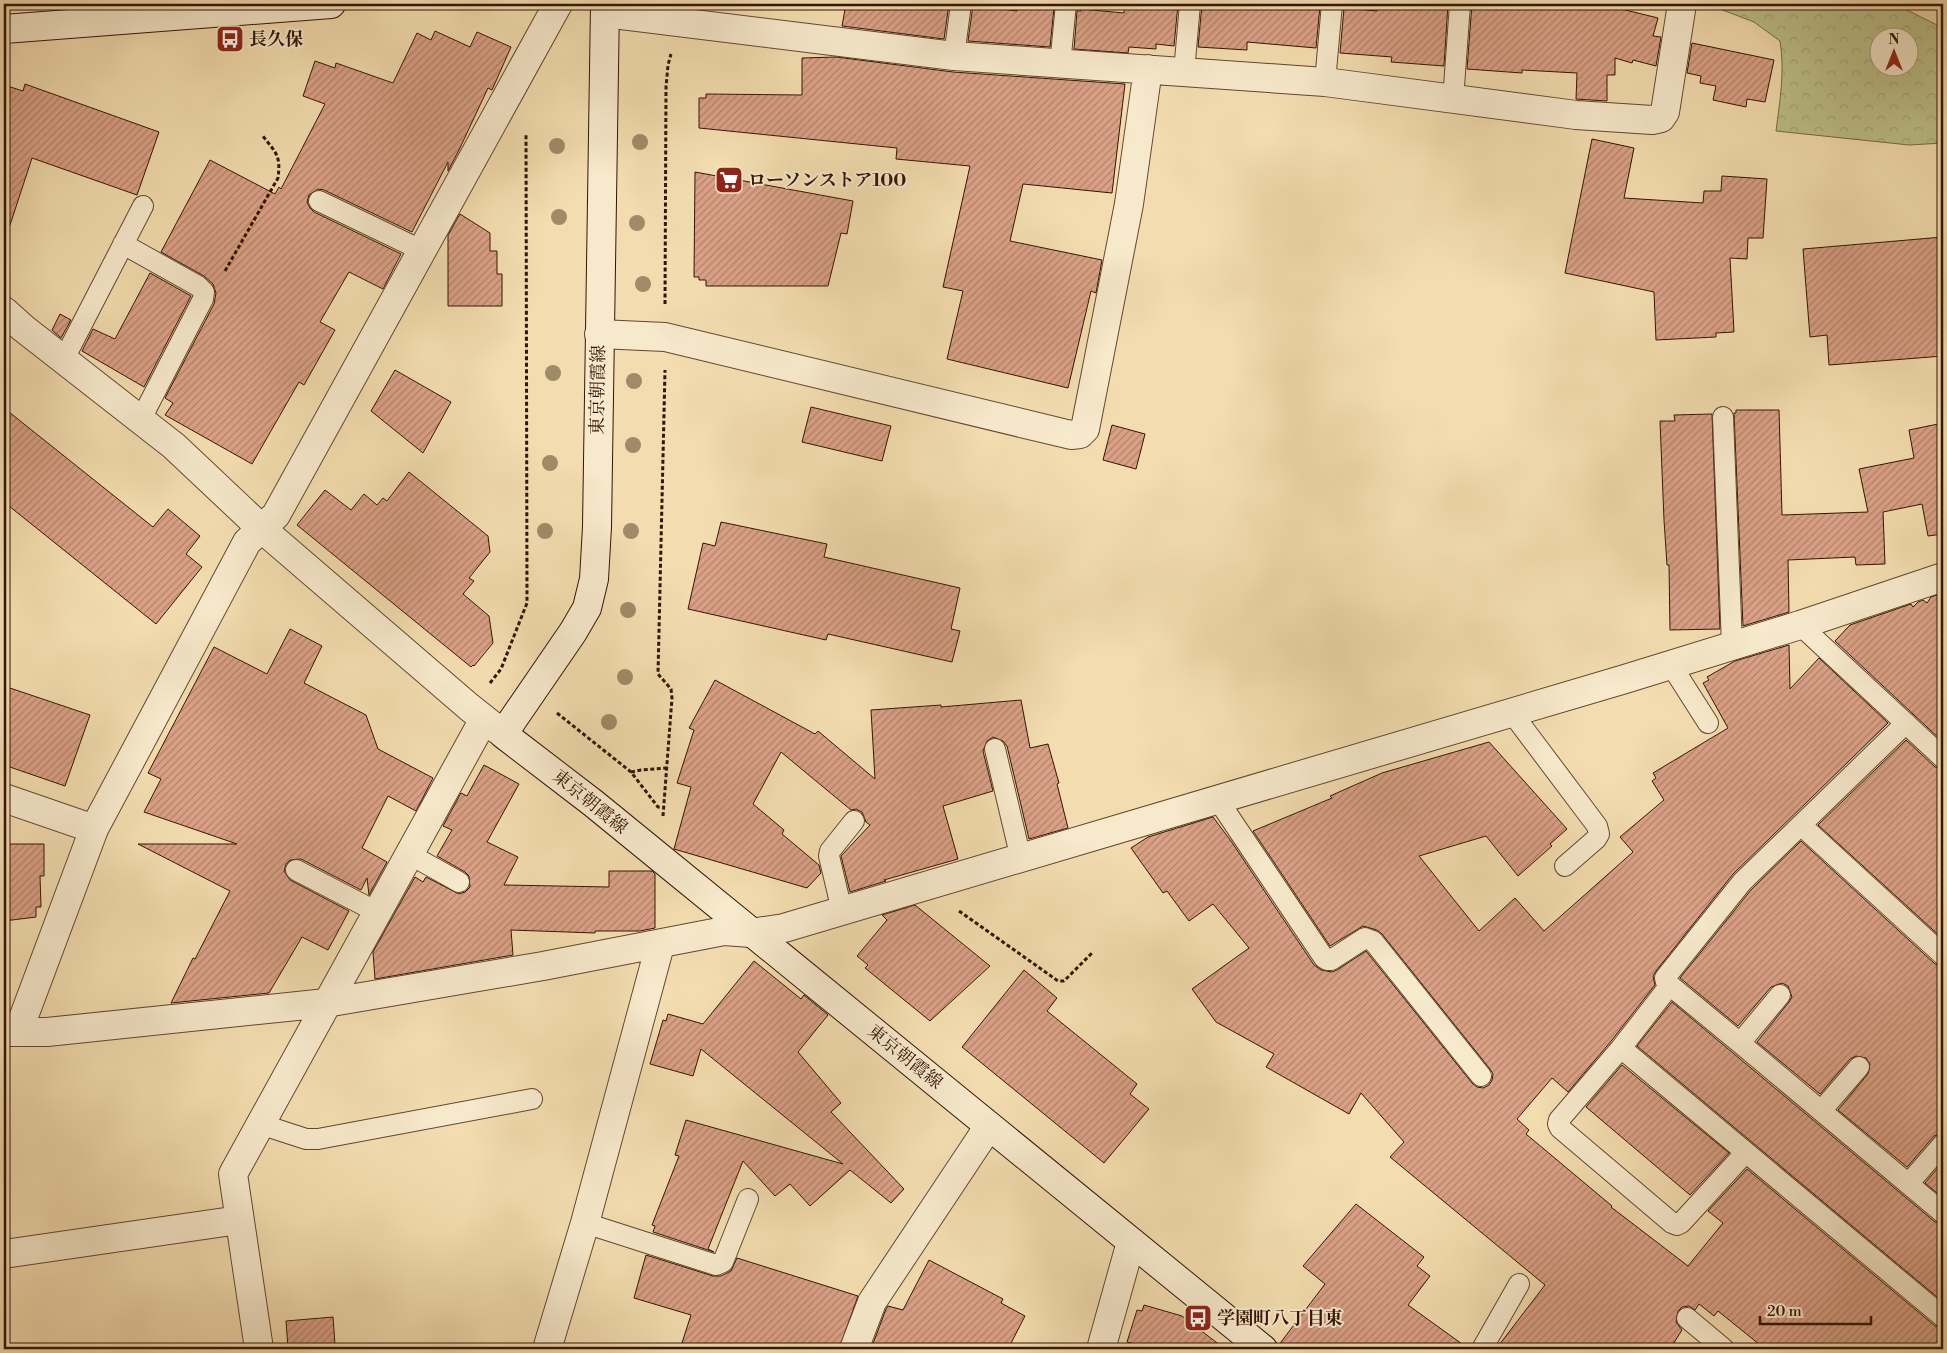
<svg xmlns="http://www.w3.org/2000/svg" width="1947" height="1353" viewBox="0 0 1947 1353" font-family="'Libre Bodoni','Noto Serif JP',serif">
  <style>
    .forest { fill: url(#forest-crowns); stroke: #786a48; fill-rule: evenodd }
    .building { fill: url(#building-hatch); stroke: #341405 }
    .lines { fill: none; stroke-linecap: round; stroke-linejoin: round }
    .lane-casing { stroke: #644630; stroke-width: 22 }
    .street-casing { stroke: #644630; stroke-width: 30 }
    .secondary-casing { stroke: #341405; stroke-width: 30 }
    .path { stroke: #341405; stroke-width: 3; stroke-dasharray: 4 2.5; stroke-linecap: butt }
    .lane { stroke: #f7e9cc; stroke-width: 20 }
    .street { stroke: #f7e9cc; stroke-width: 28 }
    .secondary { stroke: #f7e9cc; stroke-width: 28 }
    .tree { fill: #a08b68 }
    .labels { text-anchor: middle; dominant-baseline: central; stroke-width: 4; stroke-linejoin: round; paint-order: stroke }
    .poi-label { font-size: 18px; font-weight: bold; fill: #341405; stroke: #f7e9cc; text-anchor: start }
    .street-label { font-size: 18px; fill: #341405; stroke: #f7e9cc }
  </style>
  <defs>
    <pattern id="forest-crowns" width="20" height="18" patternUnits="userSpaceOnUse" patternTransform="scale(1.25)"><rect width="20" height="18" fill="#bdc08a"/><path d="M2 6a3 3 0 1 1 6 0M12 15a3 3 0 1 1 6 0" fill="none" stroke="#a3a476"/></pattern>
    <pattern id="building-hatch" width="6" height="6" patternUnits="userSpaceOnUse" patternTransform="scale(1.25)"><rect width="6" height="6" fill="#dba187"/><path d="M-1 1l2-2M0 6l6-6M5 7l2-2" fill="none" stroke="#b2826c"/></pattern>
  </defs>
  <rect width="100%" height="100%" fill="#f3ddb0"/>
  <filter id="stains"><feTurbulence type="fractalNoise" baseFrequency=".004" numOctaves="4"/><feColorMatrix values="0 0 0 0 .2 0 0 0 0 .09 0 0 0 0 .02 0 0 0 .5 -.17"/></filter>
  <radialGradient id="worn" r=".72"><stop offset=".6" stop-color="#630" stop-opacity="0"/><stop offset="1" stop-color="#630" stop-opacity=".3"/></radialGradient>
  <path class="forest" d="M 1707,4 L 1895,4 L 1943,28 L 1943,143 L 1909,145 L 1776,131 C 1780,100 1785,71 1780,41 L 1754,22 ZM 1880,38 L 1910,38 L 1910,68 L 1880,68 Z"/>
  <path class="building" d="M 846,4 L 949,4 L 944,39 L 842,26 Z
    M 1018,4 L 1054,8 L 1050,47 L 968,41 L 973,5 L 1017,11 Z
    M 1125,4 L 1178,4 L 1174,46 L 1156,44 L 1156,49 L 1129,47 L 1128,53 L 1074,49 L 1077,11 L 1081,11 L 1081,9 L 1124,13 Z
    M 1202,4 L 1311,4 L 1311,5 L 1320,6 L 1316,48 L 1247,42 L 1247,50 L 1198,47 Z
    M 1378,4 L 1448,4 L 1444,66 L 1391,62 L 1392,57 L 1340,53 L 1344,8 L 1377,11 Z
    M 1472,4 L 1601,4 L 1658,18 L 1653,36 L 1661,37 L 1656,66 L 1633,60 L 1632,63 L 1615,58 L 1615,75 L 1607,75 L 1607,101 L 1576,99 L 1577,73 L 1522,70 L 1522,73 L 1467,69 Z
    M 435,31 L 470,47 L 477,32 L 511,47 L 492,90 L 488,88 L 459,150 L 448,171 L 448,162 L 412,232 L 324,190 L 318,189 L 309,195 L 307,202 L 310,208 L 314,212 L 401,254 L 383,289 L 349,272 L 320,322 L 335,330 L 304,385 L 299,382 L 252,464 L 165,415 L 173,403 L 165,398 L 214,304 L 216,293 L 213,284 L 204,276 L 161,252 L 210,160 L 275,194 L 279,187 L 281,189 L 325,104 L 303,96 L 315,61 L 335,68 L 336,63 L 393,83 L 417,33 L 431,40 Z
    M 1692,43 L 1774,60 L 1765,102 L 1747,99 L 1746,107 L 1713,100 L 1716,86 L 1700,83 L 1701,76 L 1687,73 Z
    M 836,57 L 953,72 L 1125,84 L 1112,193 L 1023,184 L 1010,241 L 1102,260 L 1096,293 L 1091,291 L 1068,388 L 947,359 L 963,291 L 943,287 L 970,166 L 896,159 L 897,148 L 699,128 L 699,98 L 706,98 L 706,94 L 802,95 L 802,58 Z
    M 25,84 L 159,132 L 137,195 L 32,158 L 10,225 L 4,224 L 4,85 L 23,91 Z
    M 1592,139 L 1634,148 L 1624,198 L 1703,203 L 1704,191 L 1721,191 L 1722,176 L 1767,179 L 1763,238 L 1748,238 L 1747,259 L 1730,258 L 1734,332 L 1716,333 L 1716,337 L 1656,340 L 1654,292 L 1565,273 Z
    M 695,172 L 853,201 L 847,234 L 841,233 L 828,286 L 706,286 L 706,280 L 699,280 L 699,277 L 694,277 Z
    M 460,214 L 490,233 L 490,251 L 497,251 L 497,274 L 502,274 L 502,306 L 448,306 L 448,235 Z
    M 1943,237 L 1943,356 L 1829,365 L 1827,335 L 1810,337 L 1803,249 Z
    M 150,273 L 191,296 L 144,387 L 82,351 L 93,329 L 115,339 Z
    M 60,314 L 71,320 L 61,338 L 52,330 Z
    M 395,370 L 451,402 L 423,453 L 371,411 Z
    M 811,407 L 891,426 L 882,461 L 802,442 Z
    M 4,408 L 153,527 L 168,509 L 200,536 L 186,554 L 202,567 L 156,624 L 4,502 Z
    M 1736,410 L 1779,410 L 1782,515 L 1868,512 L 1859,469 L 1914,458 L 1909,430 L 1943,423 L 1943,534 L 1928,536 L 1922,504 L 1883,512 L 1885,564 L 1856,565 L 1855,557 L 1788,560 L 1789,612 L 1743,626 L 1734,413 L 1736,413 Z
    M 1712,414 L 1720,629 L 1670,630 L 1669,565 L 1667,565 L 1664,520 L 1660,421 L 1675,421 L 1674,415 Z
    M 1112,425 L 1145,434 L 1136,469 L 1103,460 Z
    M 409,472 L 488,536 L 490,552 L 469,578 L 474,581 L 463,594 L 489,616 L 493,643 L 474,666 L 473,665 L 471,667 L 297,525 L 325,490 L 351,510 L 364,494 L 377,505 L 383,498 L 387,501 Z
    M 721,522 L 827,544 L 824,557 L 960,588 L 951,629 L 960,631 L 952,662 L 828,634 L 826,640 L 688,609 L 703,543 L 715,546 Z
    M 1943,593 L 1943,742 L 1835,641 L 1850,625 L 1911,604 L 1913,607 L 1918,602 L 1923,600 L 1927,603 L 1931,597 Z
    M 290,629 L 322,646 L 304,683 L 366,715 L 378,749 L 433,778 L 416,811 L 388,796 L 362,848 L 387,862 L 369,895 L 367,878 L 361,890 L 301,859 L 290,860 L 286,864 L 284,871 L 290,880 L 349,911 L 328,950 L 302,937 L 269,993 L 171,1003 L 193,958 L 195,959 L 230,891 L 138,844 L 237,844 L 144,812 L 161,779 L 148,773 L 214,647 L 267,674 Z
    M 1789,645 L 1790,689 L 1819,658 L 1888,723 L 1733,874 L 1656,971 L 1653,976 L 1655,985 L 1612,1040 L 1568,1092 L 1552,1078 L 1517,1119 L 1529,1130 L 1526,1134 L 1612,1206 L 1611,1207 L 1688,1266 L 1723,1223 L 1708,1211 L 1747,1169 L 1935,1326 L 1943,1329 L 1943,1349 L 1765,1349 L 1718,1311 L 1714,1316 L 1699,1304 L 1695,1310 L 1689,1306 L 1682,1307 L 1678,1311 L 1676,1322 L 1682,1330 L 1670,1349 L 1496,1349 L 1545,1285 L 1390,1157 L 1404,1142 L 1361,1093 L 1349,1114 L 1266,1067 L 1274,1054 L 1216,1022 L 1192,989 L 1249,948 L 1213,904 L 1189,921 L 1167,891 L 1163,893 L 1131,848 L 1148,837 L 1213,817 L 1231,841 L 1314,965 L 1321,970 L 1332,972 L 1337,970 L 1366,951 L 1472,1083 L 1477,1087 L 1483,1088 L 1489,1085 L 1492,1080 L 1493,1074 L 1490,1069 L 1382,934 L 1377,930 L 1363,926 L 1330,946 L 1253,831 L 1332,798 L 1330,796 L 1382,773 L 1489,742 L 1567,829 L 1550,844 L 1552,846 L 1518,876 L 1486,836 L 1419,856 L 1479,931 L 1515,898 L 1544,931 L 1633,852 L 1620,837 L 1664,800 L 1652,781 L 1656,778 L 1653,773 L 1728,728 L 1703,683 L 1709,680 L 1707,677 L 1735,661 Z
    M 715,680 L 815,734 L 818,731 L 875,779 L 871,710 L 941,705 L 941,707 L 1021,700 L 1030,748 L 1048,744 L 1059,783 L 1057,784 L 1068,828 L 1029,839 L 1007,746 L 1003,741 L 993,737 L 987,741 L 983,751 L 993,791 L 943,806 L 958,859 L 884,880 L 886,881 L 850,892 L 841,856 L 870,825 L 866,822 L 862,812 L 856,809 L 851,810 L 781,752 L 753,804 L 784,830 L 782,834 L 819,865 L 821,873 L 807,888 L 674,849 L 691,787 L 677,783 L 694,730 L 689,728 Z
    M 4,686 L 90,715 L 65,786 L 4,765 Z
    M 1906,740 L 1935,767 L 1943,770 L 1943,939 L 1818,825 Z
    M 484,765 L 519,784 L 487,842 L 518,857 L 504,885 L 609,887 L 609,871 L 652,871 L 655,874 L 655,928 L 640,931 L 595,931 L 595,933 L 511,930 L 513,955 L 375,979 L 373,952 L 415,877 L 423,882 L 426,877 L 459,894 L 465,892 L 470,887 L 469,876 L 465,872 L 437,856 L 452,830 L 443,826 L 461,793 L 467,796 Z
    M 1801,841 L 1935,964 L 1943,967 L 1943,1132 L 1934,1136 L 1907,1167 L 1838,1110 L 1868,1074 L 1870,1064 L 1866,1058 L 1856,1056 L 1850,1059 L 1820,1094 L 1757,1042 L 1789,1002 L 1792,997 L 1788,986 L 1782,983 L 1771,987 L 1738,1026 L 1680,978 L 1751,890 Z
    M 4,844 L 44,844 L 44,876 L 40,876 L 41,907 L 36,907 L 36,917 L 4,921 Z
    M 915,905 L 990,966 L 930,1021 L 865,968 L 868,965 L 857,956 L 887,920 L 882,915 Z
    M 754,961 L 801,999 L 804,995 L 828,1015 L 798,1052 L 841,1103 L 831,1112 L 904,1189 L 891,1203 L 850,1170 L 810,1206 L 790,1184 L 775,1196 L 743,1161 L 708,1249 L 714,1252 L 653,1232 L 655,1226 L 652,1225 L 679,1156 L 675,1155 L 686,1120 L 843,1164 L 701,1049 L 693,1076 L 650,1064 L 663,1020 L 666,1021 L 668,1014 L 703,1024 Z
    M 1024,970 L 1057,998 L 1047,1011 L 1137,1084 L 1130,1094 L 1149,1109 L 1104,1163 L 962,1047 Z
    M 1672,1002 L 1935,1222 L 1943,1225 L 1943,1302 L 1637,1046 Z
    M 1622,1065 L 1729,1153 L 1690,1195 L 1586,1107 Z
    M 1943,1162 L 1943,1198 L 1925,1183 Z
    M 1356,1204 L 1424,1257 L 1417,1266 L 1430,1276 L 1408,1305 L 1469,1349 L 1278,1349 L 1278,1346 L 1325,1284 L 1303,1266 Z
    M 646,1255 L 713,1276 L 721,1276 L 731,1271 L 737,1258 L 858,1296 L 839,1349 L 680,1349 L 691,1315 L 634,1298 Z
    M 929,1260 L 1003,1299 L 1001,1303 L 1025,1316 L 1008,1349 L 871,1349 L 886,1309 L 888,1306 L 903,1310 Z
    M 1144,1305 L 1182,1316 L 1225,1349 L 1153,1349 L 1127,1342 L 1137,1310 L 1142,1311 Z
    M 333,1317 L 335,1345 L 288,1348 L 286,1321 Z"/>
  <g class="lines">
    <defs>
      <path id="lane" d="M 954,56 L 961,4
        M 1060,65 L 1066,4
        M 1184,72 L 1190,4
        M 1325,82 L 1332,4
        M 1453,100 L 1460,4
        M 319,201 L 423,251
        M 123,244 L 198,286 L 204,292 L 203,299 L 141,419
        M 64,359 L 143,206
        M 1723,417 L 1732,645
        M 1800,625 L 1943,758
        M 1671,665 L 1708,723
        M 1512,713 L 1597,826 L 1599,834 L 1596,839 L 1565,866
        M 1906,723 L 1742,882 L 1665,978 L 1666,982 L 1740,1043 L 1943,1213
        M 995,749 L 1021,859
        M 1218,800 L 1324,958 L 1327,960 L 1331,960 L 1365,938 L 1373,941 L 1481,1076
        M 1801,825 L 1943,955
        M 409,854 L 459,882
        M 296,870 L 377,912
        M 842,911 L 829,856 L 830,851 L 854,821
        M 1740,1043 L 1780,995
        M 1621,1048 L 1670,985
        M 1821,1111 L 1859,1067
        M 260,1124 L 306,1139 L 318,1139 L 532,1099
        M 1745,1153 L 1681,1223 L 1677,1225 L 1672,1223 L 1560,1128 L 1558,1124 L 1559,1120 L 1621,1048 L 1943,1317
        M 1908,1184 L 1943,1144
        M 585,1223 L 716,1265 L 723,1262 L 748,1199
        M 1687,1318 L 1724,1349
        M 1482,1349 L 1519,1284"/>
      <path id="street" d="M 605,13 L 954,56 L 1325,82 L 1576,115 L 1652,120 L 1661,118 L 1665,112 L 1682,4
        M 85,22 L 88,4
        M 4,311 L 23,328 L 174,446 L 261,528 L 469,707 L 498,730
        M 599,334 L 665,337 L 1071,435 L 1080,434 L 1085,429 L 1129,204 L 1148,69
        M 4,798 L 94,829
        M 4,1032 L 47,1032 L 326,1003 L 543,966 L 724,931 L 751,933 L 784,928 L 1625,679 L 1800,625 L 1943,577
        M 18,1032 L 94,829 L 247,542 L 276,515 L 558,4
        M 4,1254 L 239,1220
        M 259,1349 L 233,1174 L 484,719
        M 547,1349 L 585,1223 L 660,945
        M 854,1349 L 872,1302 L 989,1126
        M 1101,1349 L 1131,1242"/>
      <path id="secondary" d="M 605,4 L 597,527 L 594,579 L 587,608 L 573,632 L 503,734 L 593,803 L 1263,1349
        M 4,29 L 331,4"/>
    </defs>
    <use href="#lane" class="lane-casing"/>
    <use href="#street" class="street-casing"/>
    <use href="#secondary" class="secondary-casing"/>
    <path class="path" d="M 225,271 L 278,178 C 281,155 276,153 262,135
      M 665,304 L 666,87 L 668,65 L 671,54
      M 490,683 L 501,669 L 527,603 L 526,133
      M 557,713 L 631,772 L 658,807 L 664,808
      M 631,772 L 641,770 L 667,768
      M 663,816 L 672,698 L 671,689 L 658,674 L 665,370
      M 959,911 L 1058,981 L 1064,981 L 1093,952"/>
    <use href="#lane" class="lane"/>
    <use href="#street" class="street"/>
    <use href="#secondary" class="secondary"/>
  </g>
  <g class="tree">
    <circle cx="640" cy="142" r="8"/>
    <circle cx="557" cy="146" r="8"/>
    <circle cx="559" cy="217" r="8"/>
    <circle cx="637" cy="223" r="8"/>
    <circle cx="643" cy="284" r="8"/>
    <circle cx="553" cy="373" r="8"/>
    <circle cx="634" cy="381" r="8"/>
    <circle cx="633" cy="445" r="8"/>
    <circle cx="550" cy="463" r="8"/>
    <circle cx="545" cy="531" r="8"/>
    <circle cx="631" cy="531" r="8"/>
    <circle cx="628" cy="610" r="8"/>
    <circle cx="625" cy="677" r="8"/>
    <circle cx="609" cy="722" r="8"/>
  </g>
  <defs>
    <symbol id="bus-square" viewBox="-11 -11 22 22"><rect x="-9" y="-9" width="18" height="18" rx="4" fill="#8f2418" stroke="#f7e9cc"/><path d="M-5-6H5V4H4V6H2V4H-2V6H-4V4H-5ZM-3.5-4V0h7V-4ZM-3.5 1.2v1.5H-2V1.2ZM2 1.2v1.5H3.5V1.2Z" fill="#fff"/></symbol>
    <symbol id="supermarket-square" viewBox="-11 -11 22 22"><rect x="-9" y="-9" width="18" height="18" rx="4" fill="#8f2418" stroke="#f7e9cc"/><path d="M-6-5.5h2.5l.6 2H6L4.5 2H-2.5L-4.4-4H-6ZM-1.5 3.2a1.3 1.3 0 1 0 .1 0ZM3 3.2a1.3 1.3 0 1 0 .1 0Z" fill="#fff"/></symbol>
  </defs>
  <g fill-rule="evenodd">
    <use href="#bus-square" x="214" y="23" width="32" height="32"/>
    <use href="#supermarket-square" x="713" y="164" width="32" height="32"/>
    <use href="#bus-square" x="1182" y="1302" width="32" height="32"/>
  </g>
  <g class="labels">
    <g class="poi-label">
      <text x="249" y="39">長久保</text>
      <text x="748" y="180">ローソンストア100</text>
      <text x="1217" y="1318">学園町八丁目東</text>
    </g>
    <g class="street-label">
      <text transform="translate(598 390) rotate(-89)">東京朝霞線</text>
      <text transform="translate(590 802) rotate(39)">東京朝霞線</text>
      <text transform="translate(905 1057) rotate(39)">東京朝霞線</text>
    </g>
  </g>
  <rect width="1947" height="1353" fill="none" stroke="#f3ddb0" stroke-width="20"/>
  <rect x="5" y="5" width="1937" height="1343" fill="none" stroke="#341405" stroke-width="2.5"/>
  <rect x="10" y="10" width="1927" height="1333" fill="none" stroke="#341405"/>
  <g transform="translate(1894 52)"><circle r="24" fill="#f7e9cc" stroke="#a9947c"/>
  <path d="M0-4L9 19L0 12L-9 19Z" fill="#8f2418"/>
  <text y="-8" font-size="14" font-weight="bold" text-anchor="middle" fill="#341405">N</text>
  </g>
  <path d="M1760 1316v8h111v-8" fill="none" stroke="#341405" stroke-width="2.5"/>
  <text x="1767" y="1316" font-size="15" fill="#341405" stroke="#f7e9cc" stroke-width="4" paint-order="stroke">20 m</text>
  <rect width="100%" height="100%" filter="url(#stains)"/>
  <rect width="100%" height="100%" fill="url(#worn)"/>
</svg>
